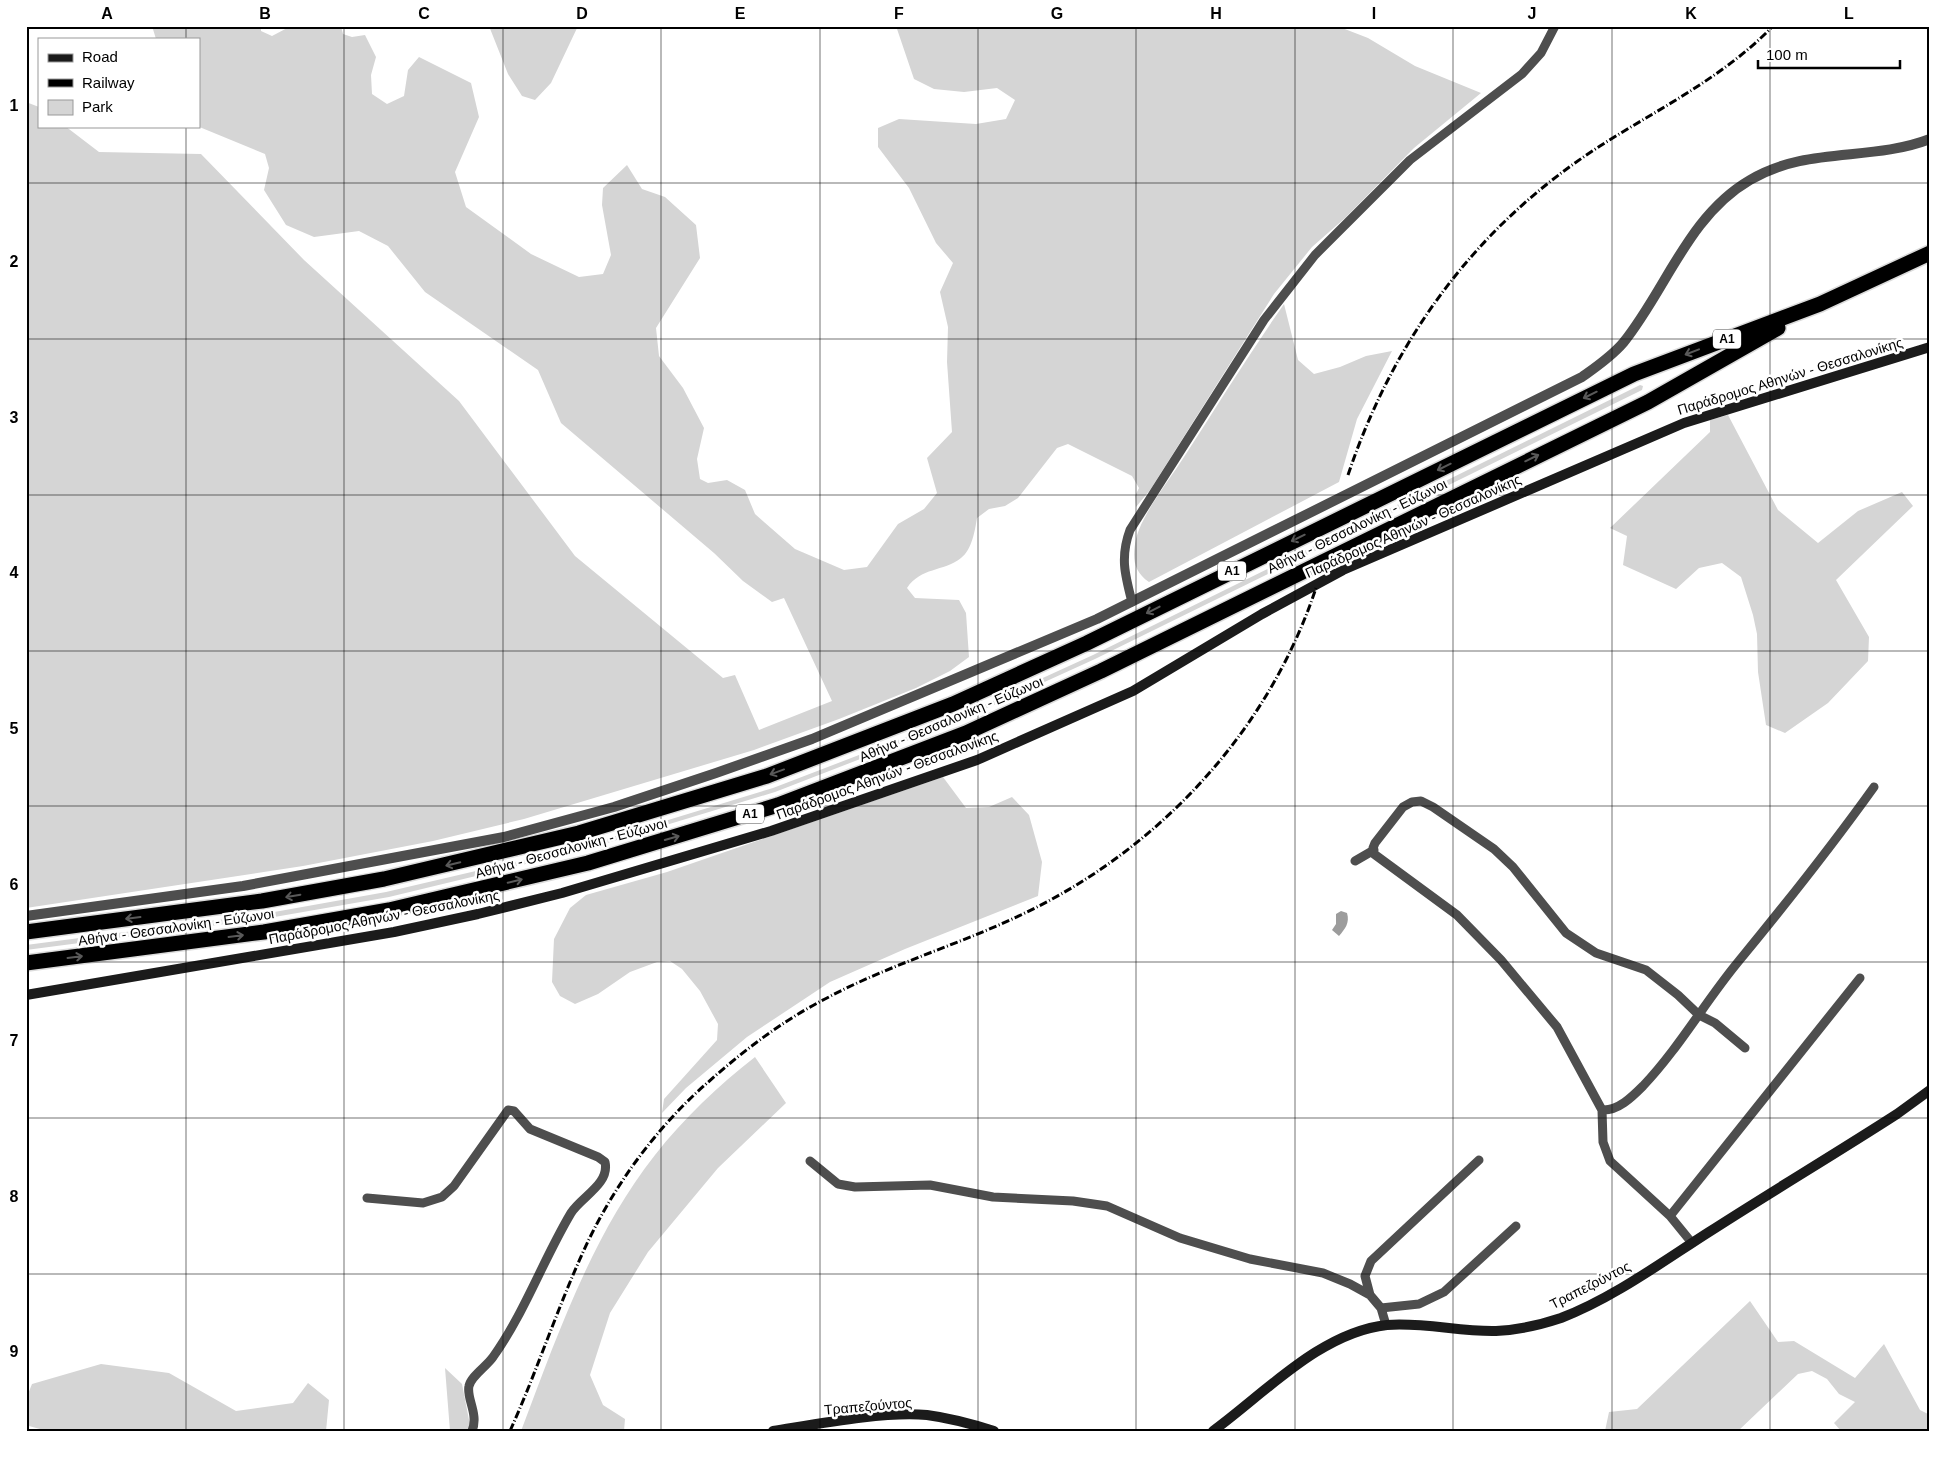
<svg xmlns="http://www.w3.org/2000/svg" width="1956" height="1457" viewBox="0 0 1956 1457" font-family="Helvetica,sans-serif">
  <style>
    .green { fill: #d5d5d5 }
    .water { fill: #9c9c9c }
    .lines { fill: none; stroke-linecap: round; stroke-linejoin: round }
    .motorway-casing { stroke: #dbdbdb; stroke-width: 18 }
    .minor { stroke: #4e4e4e; stroke-width: 9 }
    .tertiary { stroke: #4e4e4e; stroke-width: 10 }
    .secondary { stroke: #1b1b1b; stroke-width: 10 }
    .motorway { stroke: #000; stroke-width: 15 }
    .rail { stroke: #000; stroke-width: 3; stroke-dasharray: 8 2.5 1 2.5; stroke-linecap: butt }
    .oneway { stroke: #595959 }
    .grid { fill: none; stroke: #000; stroke-width: 1; stroke-opacity: 0.55 }
    .labels { text-anchor: middle; dominant-baseline: central; stroke-width: 5; stroke-linejoin: round; paint-order: stroke }
    .shield { fill: #fff; stroke: #4c4c4c; stroke-width: 1 }
    .shield-label { font-size: 12px; font-weight: bold; fill: #000 }
    .street-label { font-size: 14px; fill: #000; stroke: #fff }
    .neatline { fill: none; stroke: #000; stroke-width: 2 }
    .grid-label { font-size: 16px; text-anchor: middle; font-weight: bold; fill: #000 }
  </style>
  <rect width="100%" height="100%" fill="#fff"/>
  <path class="green" d="M 152,26 L 261,26 L 261,31 L 272,36 L 291,26 L 341,26 L 343,34 L 352,37 L 365,35 L 376,57 L 371,75 L 372,94 L 387,104 L 404,96 L 408,70 L 419,57 L 471,83 L 479,117 L 455,172 L 466,207 L 531,254 L 579,277 L 603,274 L 611,255 L 602,205 L 603,188 L 627,165 L 642,189 L 665,197 L 696,225 L 700,258 L 656,328 L 659,356 L 683,388 L 704,428 L 697,459 L 700,479 L 708,483 L 727,480 L 745,490 L 755,514 L 795,549 L 844,570 L 867,567 L 898,524 L 924,509 L 937,493 L 927,458 L 952,432 L 947,362 L 948,327 L 940,292 L 953,263 L 936,243 L 909,188 L 878,147 L 878,128 L 899,119 L 976,124 L 1006,119 L 1015,100 L 997,88 L 964,92 L 934,89 L 914,79 L 896,26 L 1337,26 L 1368,38 L 1415,66 L 1481,93 L 1414,148 L 1345,218 L 1312,247 L 1274,294 L 1150,490 L 1136,507 L 1135,496 L 1139,488 L 1132,476 L 1068,444 L 1057,448 L 1018,498 L 1005,506 L 989,509 L 977,518 C 975,530 972,550 961,558 C 943,572 921,567 907,588 L 915,598 L 959,600 L 966,613 L 969,657 L 950,671 L 916,688 L 839,719 L 754,750 L 524,819 L 433,841 L 303,866 L 26,908 L 26,102 L 39,107 L 39,126 L 65,126 L 99,152 L 201,154 L 304,260 L 459,401 L 575,556 L 723,678 L 735,675 L 759,730 L 832,701 L 784,598 L 772,602 L 743,581 L 714,553 L 561,423 L 538,370 L 425,292 L 388,246 L 359,231 L 314,237 L 286,225 L 264,190 L 269,168 L 265,154 L 197,126 L 199,126 L 199,39 L 156,39 Z
    M 489,26 L 578,26 L 551,83 L 535,100 L 522,96 L 508,74 Z
    M 1284,304 L 1298,360 L 1314,374 L 1340,367 L 1366,356 L 1392,351 L 1357,419 L 1339,482 L 1149,582 C 1133,571 1132,557 1136,539 C 1142,514 1170,479 1184,457 C 1217,406 1249,354 1284,304 Z
    M 1640,385 L 1643,386 L 1642,390 L 1095,659 L 961,720 L 775,792 L 584,850 L 389,897 L 263,919 L 26,950 L 26,945 L 263,914 L 386,892 L 583,846 L 773,788 L 958,717 L 1093,655 Z
    M 1728,415 L 1778,510 L 1818,543 L 1858,511 L 1902,492 L 1913,506 L 1836,580 L 1869,637 L 1868,661 L 1828,703 L 1785,733 L 1766,725 L 1758,672 L 1757,634 L 1753,615 L 1741,577 L 1722,563 L 1699,568 L 1676,589 L 1623,565 L 1627,536 L 1610,528 L 1710,432 L 1710,420 Z
    M 943,777 L 966,808 L 989,807 L 1012,797 L 1029,815 L 1042,862 L 1038,896 L 905,949 L 830,982 L 747,1037 L 686,1088 L 662,1113 L 664,1099 L 717,1040 L 718,1024 L 700,991 L 682,969 L 670,961 L 657,962 L 630,972 L 598,994 L 575,1004 L 560,996 L 552,982 L 554,939 L 570,908 L 586,895 L 667,872 Z
    M 755,1057 L 786,1103 L 718,1168 L 648,1252 L 610,1313 L 590,1375 L 603,1405 L 625,1419 L 624,1431 L 521,1431 C 557,1336 592,1235 655,1155 C 684,1118 718,1086 755,1057 Z
    M 1750,1301 L 1778,1342 L 1794,1341 L 1855,1378 L 1884,1344 L 1920,1410 L 1930,1415 L 1930,1431 L 1841,1431 L 1834,1423 L 1855,1402 L 1839,1394 L 1827,1379 L 1812,1371 L 1798,1374 L 1738,1431 L 1605,1431 L 1609,1412 L 1637,1409 Z
    M 101,1364 L 169,1373 L 236,1411 L 293,1403 L 308,1383 L 329,1400 L 326,1431 L 47,1431 L 29,1426 L 26,1399 L 32,1384 Z
    M 445,1368 L 462,1384 L 470,1425 L 468,1431 L 450,1431 Z"/>
  <path class="water" d="M 1341,911 L 1347,913 C 1350,923 1345,929 1339,936 L 1332,930 L 1336,924 L 1336,914 Z"/>
  <g class="lines">
    <defs>
      <path id="motorway" d="M 26,932 L 262,901 L 384,879 L 579,833 L 767,776 L 953,704 L 1087,643 L 1634,374 L 1820,304 L 1930,253
        M 26,963 L 264,932 L 389,910 L 588,863 L 778,805 L 966,733 L 1101,671 L 1648,402 L 1778,328"/>
    </defs>
    <use href="#motorway" class="motorway-casing"/>
    <path class="minor" d="M 1132,602 C 1125,575 1120,557 1130,530 L 1264,320 L 1315,255 L 1410,160 L 1522,74 L 1541,53 L 1555,26
      M 1355,861 L 1374,850
      M 1602,1110 C 1618,1111 1632,1097 1643,1086 C 1679,1048 1705,1002 1738,962 C 1785,905 1831,847 1874,787
      M 810,1161 L 838,1184 L 855,1187 L 930,1185 L 993,1197 L 1073,1201 L 1107,1206 L 1180,1238 L 1250,1259 L 1323,1273 L 1350,1284 L 1370,1295 L 1381,1308 L 1386,1325
      M 367,1198 L 423,1203 L 442,1197 L 454,1186 L 508,1110 L 514,1111 L 530,1129 L 598,1157 L 605,1162 C 610,1184 581,1197 571,1213 C 543,1260 525,1312 493,1357 C 487,1366 471,1376 469,1386 C 466,1398 479,1414 472,1431
      M 1670,1216 L 1860,978
      M 1692,1243 L 1670,1216 L 1610,1161 L 1603,1142 L 1602,1110 L 1557,1027 L 1501,960 L 1457,915 L 1374,854 L 1373,848 L 1375,843 L 1403,807 L 1412,802 L 1421,801 L 1433,807 L 1494,849 L 1513,867 L 1566,933 L 1596,953 L 1646,970 L 1678,995 L 1699,1015 L 1715,1023 L 1745,1048
      M 1370,1295 L 1365,1276 L 1371,1261 L 1479,1160
      M 1381,1308 L 1419,1304 L 1444,1292 L 1516,1226"/>
    <path class="tertiary" d="M 26,916 L 243,886 L 504,837 L 614,807 L 716,773 L 812,739 L 1097,619 L 1582,377 C 1596,367 1611,357 1623,343 C 1666,290 1688,216 1750,180 C 1807,146 1870,162 1930,139"/>
    <path class="secondary" d="M 26,995 L 394,932 L 478,914 L 562,893 L 771,831 L 977,760 L 1133,691 L 1262,614 L 1343,570 L 1684,423 L 1930,347
      M 773,1431 C 817,1424 884,1411 927,1415 C 950,1418 972,1424 994,1431
      M 1213,1431 C 1265,1393 1321,1332 1387,1325 C 1424,1322 1460,1332 1496,1331 C 1518,1330 1540,1325 1561,1318 C 1613,1298 1662,1262 1709,1232 C 1771,1192 1835,1154 1897,1114 L 1930,1090"/>
    <use href="#motorway" class="motorway"/>
    <path class="rail" d="M 1348,475 C 1394,338 1477,225 1600,146 C 1658,109 1724,77 1773,26
      M 510,1431 C 537,1371 557,1309 584,1250 C 612,1188 656,1128 706,1084 C 743,1051 782,1021 825,999 C 890,964 962,944 1027,912 C 1161,847 1269,730 1316,588"/>
  </g>
  <defs><path id="oneway-shaft" d="M-6 0H5M1.5-3L5.5 0L1.5 3" fill="none" stroke-width="1.6" stroke-linecap="round" stroke-linejoin="round" transform="scale(1.25)"/></defs>
  <g class="oneway">
    <use href="#oneway-shaft" transform="translate(1692 352) rotate(159)"/>
    <use href="#oneway-shaft" transform="translate(1590 395) rotate(154)"/>
    <use href="#oneway-shaft" transform="translate(1532 458) rotate(-26)"/>
    <use href="#oneway-shaft" transform="translate(1444 467) rotate(154)"/>
    <use href="#oneway-shaft" transform="translate(1298 538) rotate(154)"/>
    <use href="#oneway-shaft" transform="translate(1153 610) rotate(153)"/>
    <use href="#oneway-shaft" transform="translate(777 772) rotate(160)"/>
    <use href="#oneway-shaft" transform="translate(672 838) rotate(-16)"/>
    <use href="#oneway-shaft" transform="translate(453 864) rotate(166)"/>
    <use href="#oneway-shaft" transform="translate(515 881) rotate(-14)"/>
    <use href="#oneway-shaft" transform="translate(293 896) rotate(170)"/>
    <use href="#oneway-shaft" transform="translate(133 918) rotate(173)"/>
    <use href="#oneway-shaft" transform="translate(236 936) rotate(-7)"/>
    <use href="#oneway-shaft" transform="translate(75 957) rotate(-7)"/>
  </g>
  <path class="grid" d="M 186,26 L 186,39M 344,26 L 344,1431M 503,26 L 503,1431M 661,26 L 661,1431M 820,26 L 820,1431M 978,26 L 978,1431M 1136,26 L 1136,1431M 1295,26 L 1295,1431M 1453,26 L 1453,1431M 1612,26 L 1612,1431M 1770,26 L 1770,1431M 186,126 L 186,1431M 26,183 L 1930,183M 26,339 L 1930,339M 26,495 L 1930,495M 26,651 L 1930,651M 26,806 L 1930,806M 26,962 L 1930,962M 26,1118 L 1930,1118M 26,1274 L 1930,1274"/>
  <g class="labels">
    <g class="shield">
      <rect x="1713" y="329.5" width="28" height="19" rx="4"/>
      <rect x="1218" y="561.5" width="28" height="19" rx="4"/>
      <rect x="736" y="804.5" width="28" height="19" rx="4"/>
    </g>
    <g class="shield-label">
      <text x="1727" y="339">Α1</text>
      <text x="1232" y="571">Α1</text>
      <text x="750" y="814">Α1</text>
    </g>
    <g class="street-label">
      <text transform="translate(1790 376) rotate(-17)">Παράδρομος Αθηνών - Θεσσαλονίκης</text>
      <text transform="translate(1357 526) rotate(-26)">Αθήνα - Θεσσαλονίκη - Εύζωνοι</text>
      <text transform="translate(1413 526) rotate(-24)">Παράδρομος Αθηνών - Θεσσαλονίκης</text>
      <text transform="translate(951 719) rotate(-23)">Αθήνα - Θεσσαλονίκη - Εύζωνοι</text>
      <text transform="translate(887 775) rotate(-20)">Παράδρομος Αθηνών - Θεσσαλονίκης</text>
      <text transform="translate(571 848) rotate(-15)">Αθήνα - Θεσσαλονίκη - Εύζωνοι</text>
      <text transform="translate(384 917) rotate(-11)">Παράδρομος Αθηνών - Θεσσαλονίκης</text>
      <text transform="translate(176 927) rotate(-8)">Αθήνα - Θεσσαλονίκη - Εύζωνοι</text>
      <text transform="translate(1590 1285) rotate(-27)">Τραπεζούντος</text>
      <text transform="translate(868 1406) rotate(-5)">Τραπεζούντος</text>
    </g>
  </g>
  <rect width="1956" height="1457" fill="none" stroke="#ffffff" stroke-width="55"/>
  <rect x="38" y="38" width="162" height="90" fill="#ffffff" stroke="#999999"/>
  <rect x="48" y="54" width="25" height="8" fill="#1b1b1b" stroke="#999999"/>
  <text x="82" y="62" font-size="15" fill="#000000">Road</text>
  <rect x="48" y="79" width="25" height="8" fill="#000000" stroke="#999999"/>
  <text x="82" y="88" font-size="15" fill="#000000">Railway</text>
  <rect x="48" y="100" width="25" height="15" fill="#d5d5d5" stroke="#999999"/>
  <text x="82" y="112" font-size="15" fill="#000000">Park</text>
  <path d="M1758 60v8h142v-8" fill="none" stroke="#000000" stroke-width="2.5"/>
  <text x="1766" y="60" font-size="15" fill="#000000" stroke="#ffffff" stroke-width="4" paint-order="stroke">100 m</text>
  <rect x="28" y="28" width="1900" height="1402" class="neatline"/>
  <g class="grid-label">
    <text x="107" y="19">A</text>
    <text x="265" y="19">B</text>
    <text x="424" y="19">C</text>
    <text x="582" y="19">D</text>
    <text x="740" y="19">E</text>
    <text x="899" y="19">F</text>
    <text x="1057" y="19">G</text>
    <text x="1216" y="19">H</text>
    <text x="1374" y="19">I</text>
    <text x="1532" y="19">J</text>
    <text x="1691" y="19">K</text>
    <text x="1849" y="19">L</text>
    <text x="14" y="111">1</text>
    <text x="14" y="267">2</text>
    <text x="14" y="423">3</text>
    <text x="14" y="578">4</text>
    <text x="14" y="734">5</text>
    <text x="14" y="890">6</text>
    <text x="14" y="1046">7</text>
    <text x="14" y="1202">8</text>
    <text x="14" y="1357">9</text>
  </g>
</svg>
